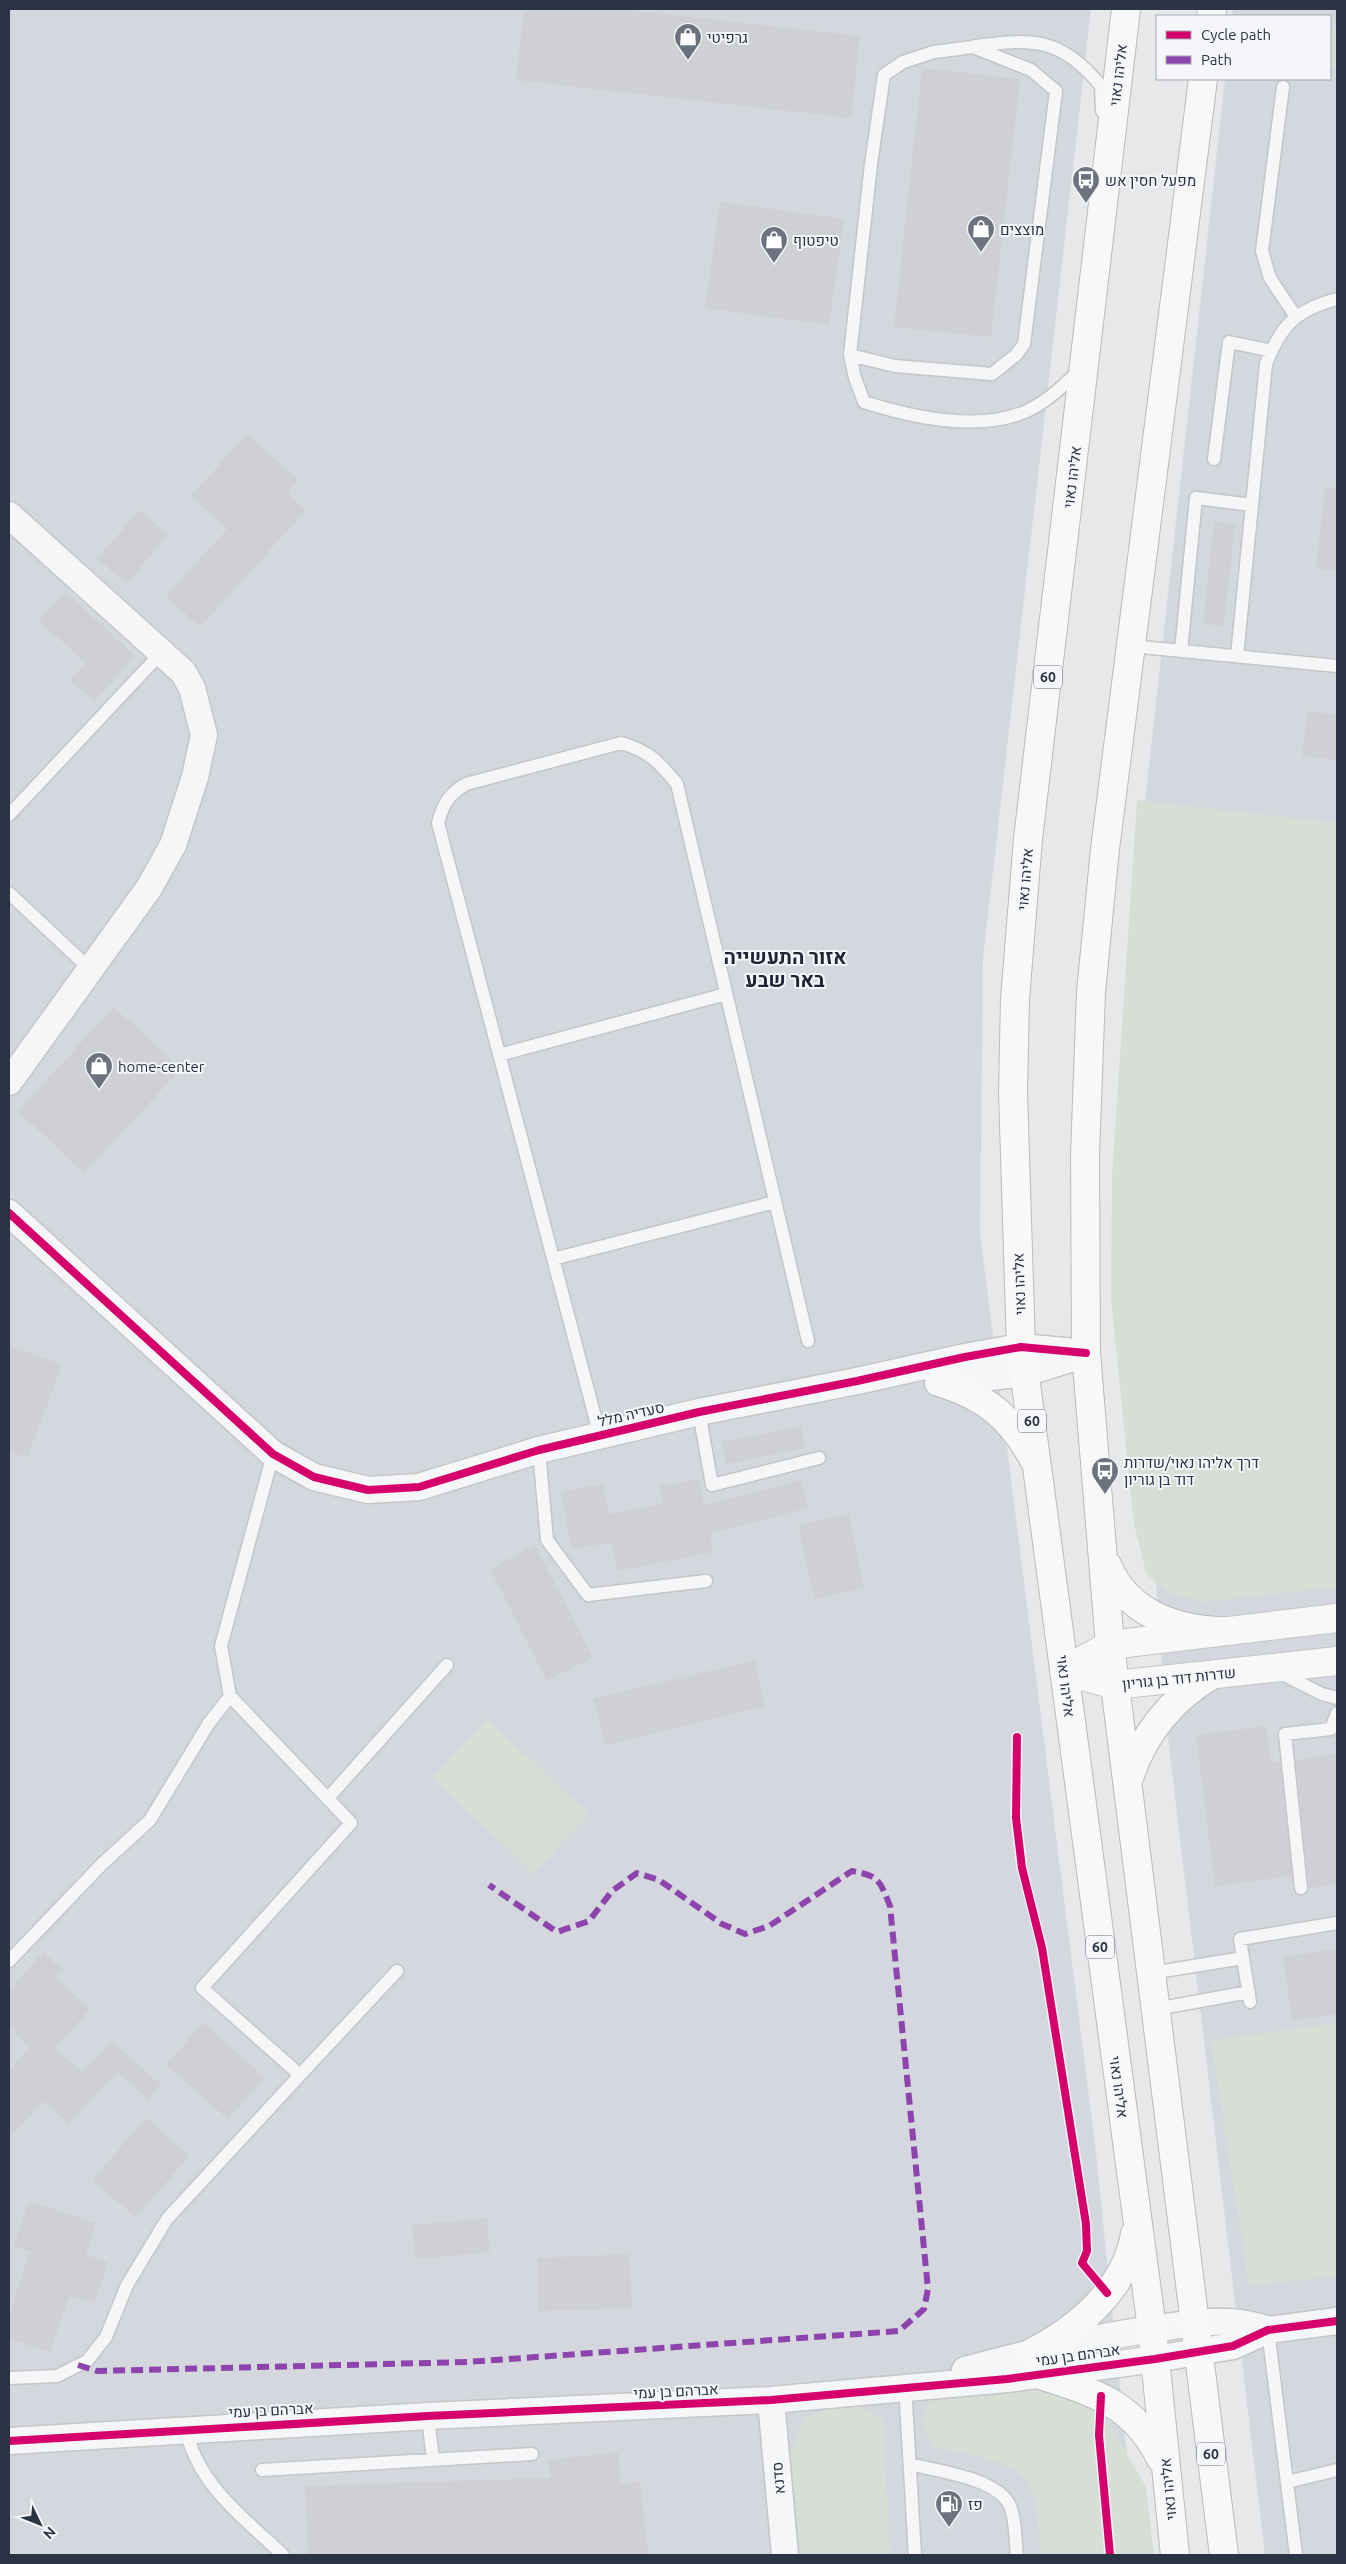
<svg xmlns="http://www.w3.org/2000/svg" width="1346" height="2564" viewBox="0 0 1346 2564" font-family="Ubuntu,Heebo,sans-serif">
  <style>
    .built { fill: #d4d7dd }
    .green { fill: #d6ded6 }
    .building { fill: #ced0d3 }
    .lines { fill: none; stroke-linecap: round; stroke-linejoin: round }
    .lane-casing { stroke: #c4c6c8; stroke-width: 15 }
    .street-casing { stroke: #c4c6c8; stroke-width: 29 }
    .secondary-casing { stroke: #c4c6c8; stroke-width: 30 }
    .highway-casing { stroke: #b8bbbf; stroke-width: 30 }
    .path { stroke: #c5c6ca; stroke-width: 3; stroke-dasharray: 4 4; stroke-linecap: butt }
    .lane { stroke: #f5f6f7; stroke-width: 12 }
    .street { stroke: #f5f6f7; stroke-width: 26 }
    .secondary { stroke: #f8f8f8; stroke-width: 28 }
    .highway { stroke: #f8f8f8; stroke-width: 28 }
    .quiet { stroke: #8e44ad; stroke-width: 6; stroke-dasharray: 12 6; stroke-linecap: butt }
    .cycleway-casing { stroke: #f4f6f9; stroke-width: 11 }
    .cycleway { stroke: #d6006c; stroke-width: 8 }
    .labels { text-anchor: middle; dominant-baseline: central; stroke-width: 4; stroke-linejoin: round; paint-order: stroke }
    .shield { fill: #f4f6f9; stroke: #676e7b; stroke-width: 1 }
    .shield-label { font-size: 14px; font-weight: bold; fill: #2b3445 }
    .poi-label { font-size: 15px; fill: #2b3445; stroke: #f4f6f9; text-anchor: start }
    .street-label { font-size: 15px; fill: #2b3445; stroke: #f4f6f9 }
    .district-label { font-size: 20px; font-weight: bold; fill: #1d2536; stroke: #f4f6f9 }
  </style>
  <rect width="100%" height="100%" fill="#e6e8ea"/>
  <path class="built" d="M 9,9 L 1091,9 L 983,959 L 980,1233 L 1096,2153 L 1137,2555 L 9,2555 Z
    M 1233,9 L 1337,9 L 1337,2555 L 1265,2555 L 1167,1729 L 1127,1198 L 1131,928 L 1225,79 L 1330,79 L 1330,16 L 1232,16 Z"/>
  <path class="green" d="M 1330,29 L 1337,30 L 1337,69 L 1330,68 Z
    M 1137,800 L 1337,823 L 1337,1587 L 1205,1602 L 1168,1594 L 1146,1573 L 1134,1524 L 1111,1299 L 1112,1175 Z
    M 487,1719 L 589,1814 L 534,1873 L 432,1778 Z
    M 1337,2023 L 1337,2276 L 1249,2286 L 1211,2040 Z
    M 1052,2386 L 1093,2408 L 1110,2424 L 1146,2487 L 1154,2555 L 1042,2555 C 1039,2535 1038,2513 1033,2493 C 1025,2461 962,2453 935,2448 C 919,2425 922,2417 932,2392 Z
    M 859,2406 L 883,2419 L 890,2555 L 801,2555 L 790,2454 L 805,2418 L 827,2409 Z"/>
  <path class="building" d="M 524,9 L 621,9 L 860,36 L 851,118 L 516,80 Z
    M 922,68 L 1020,79 L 991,337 L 894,327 Z
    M 720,202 L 844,219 L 829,325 L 705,308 Z
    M 247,434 L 298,480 L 287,493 L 306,510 L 200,627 L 166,596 L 227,529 L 191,496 Z
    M 1325,487 L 1337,488 L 1337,571 L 1316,568 Z
    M 140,510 L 168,535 L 126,584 L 97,558 Z
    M 1214,522 L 1235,524 L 1224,626 L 1203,624 Z
    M 66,592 L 135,656 L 94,701 L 70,680 L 86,663 L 39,621 Z
    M 1308,711 L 1337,715 L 1337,760 L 1302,756 Z
    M 114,1007 L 181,1069 L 84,1173 L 18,1111 Z
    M 9,1345 L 62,1365 L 27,1458 L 9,1451 Z
    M 801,1426 L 805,1448 L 726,1464 L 722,1442 Z
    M 699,1479 L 704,1505 L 801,1480 L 808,1508 L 710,1533 L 713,1552 L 617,1571 L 611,1542 L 572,1550 L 561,1492 L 603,1484 L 609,1514 L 663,1504 L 659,1486 Z
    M 849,1514 L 864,1588 L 814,1599 L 798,1525 Z
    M 535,1545 L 593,1658 L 547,1681 L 490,1569 Z
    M 754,1660 L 765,1706 L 605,1745 L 594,1699 Z
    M 1266,1726 L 1271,1763 L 1280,1762 L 1292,1876 L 1215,1886 L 1196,1735 Z
    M 1337,1754 L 1337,1884 L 1309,1888 L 1296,1760 Z
    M 1337,1949 L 1337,2014 L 1292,2021 L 1283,1957 Z
    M 43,1952 L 63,1970 L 56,1978 L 90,2009 L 55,2048 L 83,2073 L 112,2041 L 161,2085 L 148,2099 L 117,2071 L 69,2124 L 43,2101 L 9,2139 L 9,2071 L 30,2047 L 9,2027 L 9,1990 Z
    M 203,2023 L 265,2077 L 228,2119 L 166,2065 Z
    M 146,2118 L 189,2156 L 136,2217 L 92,2180 Z
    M 29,2201 L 96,2223 L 86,2255 L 108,2263 L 94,2304 L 69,2296 L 50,2352 L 9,2339 L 9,2315 L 30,2251 L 14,2246 Z
    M 487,2218 L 490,2252 L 415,2259 L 412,2225 Z
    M 629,2254 L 632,2308 L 539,2311 L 537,2258 Z
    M 618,2452 L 621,2484 L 640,2482 L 648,2554 L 308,2555 L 305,2486 L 550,2478 L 548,2460 Z"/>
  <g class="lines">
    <defs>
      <path id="lane" d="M 975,46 C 1033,38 1062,38 1101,86 L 1102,111
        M 1283,87 L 1262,251 L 1270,278 L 1296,317
        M 850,355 L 895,366 L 992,374 L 1016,355 L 1024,344 L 1056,91 L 1031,70 L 973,47 L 934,52 L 903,62 L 884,75 L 871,164 L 850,355 L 855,378 L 864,402 C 911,417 975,431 1022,413 C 1043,405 1065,385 1080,369
        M 1214,459 L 1229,342 L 1272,351
        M 1131,646 L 1337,666
        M 1181,651 L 1196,498 L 1252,505
        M 1237,656 L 1266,364 C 1281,325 1296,310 1337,299
        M 9,815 L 162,652
        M 9,893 L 90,969
        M 499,1055 L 726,994
        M 553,1259 L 775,1202
        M 699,1412 L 712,1485 L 819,1458
        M 600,1436 L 438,823 C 443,804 449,794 466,784 L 621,743 C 649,751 659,762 677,784 L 808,1341
        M 539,1450 L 547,1540 L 588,1595 L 706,1581
        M 1278,1672 L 1322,1694 L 1337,1698
        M 328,1798 L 447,1665
        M 1301,1888 L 1285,1734 L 1331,1729 L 1337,1713
        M 9,1961 L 102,1864 L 150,1820 L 209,1723 L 230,1696
        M 1151,1973 L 1243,1958
        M 1250,2002 L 1240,1939 L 1337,1923
        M 1156,2009 L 1249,1992
        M 300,2075 L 397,1971
        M 1268,2330 L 1296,2555
        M 9,2378 L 57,2376 L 87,2361 L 106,2337 L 127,2285 L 167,2219 L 300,2075 L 202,1988 L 351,1823 L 230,1696 L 221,1646 L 273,1454
        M 905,2386 L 915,2555
        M 428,2416 L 433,2460
        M 186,2429 C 197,2484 244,2518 283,2555
        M 910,2464 C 937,2471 998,2478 1010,2506 C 1016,2519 1015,2540 1017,2555
        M 262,2470 L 532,2454
        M 1287,2482 L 1337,2470"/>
      <path id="street" d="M 9,515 L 183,672 L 192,688 L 204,735 L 195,777 L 173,845 L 149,888 L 9,1082
        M 9,1213 L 273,1454 L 314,1477 L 368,1490 L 419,1487 L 539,1450 L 699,1412 L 857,1381 L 965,1357 L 1021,1347 L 1086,1353
        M 938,1383 L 1025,1373 L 1076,1357
        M 965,2370 C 1030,2353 1093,2337 1159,2328 C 1196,2323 1232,2316 1268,2330
        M 771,2400 L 785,2555
        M 9,2441 L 428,2416 L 771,2400 L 1007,2379 L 1155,2359 L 1233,2346 L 1268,2330 L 1337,2321"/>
      <path id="secondary" d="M 1064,1671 L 1110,1645 L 1337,1618
        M 1064,1671 L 1115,1685 L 1337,1661"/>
      <path id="highway" d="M 1126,9 L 1028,839 L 1015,999 L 1013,1092 L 1021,1347 L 1152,2329 L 1175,2555
        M 1211,16 L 1212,9
        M 1203,79 L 1105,849 L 1091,992 L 1085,1155 L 1086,1353 L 1110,1645 L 1224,2555
        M 942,1383 C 986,1397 1012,1418 1034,1460
        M 1107,1565 C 1127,1613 1175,1630 1223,1631
        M 1128,1781 C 1142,1736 1171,1699 1212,1675
        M 1033,2352 C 1079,2328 1126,2288 1135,2234
        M 1037,2374 C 1093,2392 1134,2403 1161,2459"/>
    </defs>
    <use href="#lane" class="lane-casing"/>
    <use href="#street" class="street-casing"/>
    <use href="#secondary" class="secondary-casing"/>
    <use href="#highway" class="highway-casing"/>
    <path class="path" d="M 1086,2224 L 1087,2251 L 1082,2263 L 1091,2274"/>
    <use href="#lane" class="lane"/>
    <use href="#street" class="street"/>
    <use href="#secondary" class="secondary"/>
    <use href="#highway" class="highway"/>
    <path class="quiet" d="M 78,2365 L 97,2371 L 467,2362 L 899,2331 L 924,2309 L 928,2289 L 890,1906 C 880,1881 880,1876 852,1871 L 769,1926 L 745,1934 L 722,1924 L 659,1880 L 637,1873 L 612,1891 L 589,1921 L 557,1932 L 489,1885"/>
    <defs>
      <path id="cycleway" d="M 9,1213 L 273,1454 L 314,1477 L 368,1490 L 419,1487 L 539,1450 L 699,1412 L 857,1381 L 965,1357 L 1021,1347 L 1086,1353
        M 1017,1737 L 1016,1818 L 1022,1868 L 1042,1948 L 1086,2224 L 1087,2251 L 1082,2263 L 1107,2293
        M 1101,2396 L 1099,2435 L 1110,2555
        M 9,2441 L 428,2416 L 771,2400 L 1007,2379 L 1155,2359 L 1233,2346 L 1268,2330 L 1337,2321"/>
    </defs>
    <use href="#cycleway" class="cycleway-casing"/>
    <use href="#cycleway" class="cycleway"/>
  </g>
  <defs>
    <symbol id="shop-pin" viewBox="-11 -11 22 30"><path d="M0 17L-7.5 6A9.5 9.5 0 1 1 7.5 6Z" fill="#6c737f" stroke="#f4f6f9"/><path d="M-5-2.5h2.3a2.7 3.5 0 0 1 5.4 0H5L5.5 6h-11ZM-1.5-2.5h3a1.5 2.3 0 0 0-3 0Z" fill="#fff"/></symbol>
    <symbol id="bus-pin" viewBox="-11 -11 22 30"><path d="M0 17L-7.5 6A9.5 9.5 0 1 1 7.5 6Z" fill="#6c737f" stroke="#f4f6f9"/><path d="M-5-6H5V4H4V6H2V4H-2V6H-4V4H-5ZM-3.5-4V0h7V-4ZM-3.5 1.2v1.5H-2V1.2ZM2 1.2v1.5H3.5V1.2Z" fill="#fff"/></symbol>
    <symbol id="fuel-pin" viewBox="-11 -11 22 30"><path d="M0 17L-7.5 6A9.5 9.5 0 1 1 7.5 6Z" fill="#6c737f" stroke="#f4f6f9"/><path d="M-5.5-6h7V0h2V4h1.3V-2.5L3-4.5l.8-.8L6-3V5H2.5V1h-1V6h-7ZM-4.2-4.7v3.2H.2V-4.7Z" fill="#fff"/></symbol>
  </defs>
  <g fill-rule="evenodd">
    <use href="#shop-pin" x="672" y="21" width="32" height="43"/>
    <use href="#bus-pin" x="1070" y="164" width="32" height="43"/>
    <use href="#shop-pin" x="965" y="213" width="32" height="43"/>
    <use href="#shop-pin" x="758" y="224" width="32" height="43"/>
    <use href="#shop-pin" x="83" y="1050" width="32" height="43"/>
    <use href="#bus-pin" x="1089" y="1455" width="32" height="43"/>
    <use href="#fuel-pin" x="933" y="2488" width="32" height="43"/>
  </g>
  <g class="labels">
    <g class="shield">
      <rect x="1034" y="665.5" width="28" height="23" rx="4"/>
      <rect x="1018" y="1409.5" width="28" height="23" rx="4"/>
      <rect x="1086" y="1935.5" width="28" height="23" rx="4"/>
      <rect x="1197" y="2442.5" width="28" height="23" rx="4"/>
    </g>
    <g class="shield-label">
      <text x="1048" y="677">60</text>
      <text x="1032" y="1421">60</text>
      <text x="1100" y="1947">60</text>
      <text x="1211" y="2454">60</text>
    </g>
    <g class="poi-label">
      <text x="707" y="37">גרפיטי</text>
      <text x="1105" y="180">מפעל חסין אש</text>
      <text x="1000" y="229">מוצצים</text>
      <text x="793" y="240">טיפטוף</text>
      <text x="118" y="1066">home-center</text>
      <text x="1124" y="1462">דרך אליהו נאוי/שדרות<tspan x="1124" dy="17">דוד בן גוריון</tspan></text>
      <text x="968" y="2504">פז</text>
    </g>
    <g class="street-label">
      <text transform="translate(1118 75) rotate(-83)">אליהו נאוי</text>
      <text transform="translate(1072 477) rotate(-83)">אליהו נאוי</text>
      <text transform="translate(1025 879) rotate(-85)">אליהו נאוי</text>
      <text transform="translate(1019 1284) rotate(-92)">אליהו נאוי</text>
      <text transform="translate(631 1414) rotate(-13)">סעדיה מלל</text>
      <text transform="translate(1179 1678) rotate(-6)">שדרות דוד בן גוריון</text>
      <text transform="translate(1066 1686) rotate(83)">אליהו נאוי</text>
      <text transform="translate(1119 2087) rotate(82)">אליהו נאוי</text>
      <text transform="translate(1078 2355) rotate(-8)">אברהם בן עמי</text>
      <text transform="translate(676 2391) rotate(-3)">אברהם בן עמי</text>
      <text transform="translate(271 2410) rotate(-3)">אברהם בן עמי</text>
      <text transform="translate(778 2478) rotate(-95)">סדנא</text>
      <text transform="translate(1168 2489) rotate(-96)">אליהו נאוי</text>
    </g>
    <g class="district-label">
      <text x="785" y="956">אזור התעשייה<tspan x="785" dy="23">באר שבע</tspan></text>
    </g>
  </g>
  <rect width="1346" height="2564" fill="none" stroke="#2b3445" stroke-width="20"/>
  <rect x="1156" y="15" width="175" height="65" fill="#f4f6f9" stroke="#a4a8b1"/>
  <rect x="1166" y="31" width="25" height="8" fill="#d6006c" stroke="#a4a8b1"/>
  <text x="1201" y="40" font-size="15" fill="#2b3445">Cycle path</text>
  <rect x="1166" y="56" width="25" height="8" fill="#8e44ad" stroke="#a4a8b1"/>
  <text x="1201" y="65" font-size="15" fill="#2b3445">Path</text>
  <g transform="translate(40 2524) rotate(133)" stroke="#f4f6f9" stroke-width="4" paint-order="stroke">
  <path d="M0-4L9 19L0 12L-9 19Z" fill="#2b3445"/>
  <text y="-8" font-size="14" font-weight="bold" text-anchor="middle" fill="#2b3445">N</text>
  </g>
</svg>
